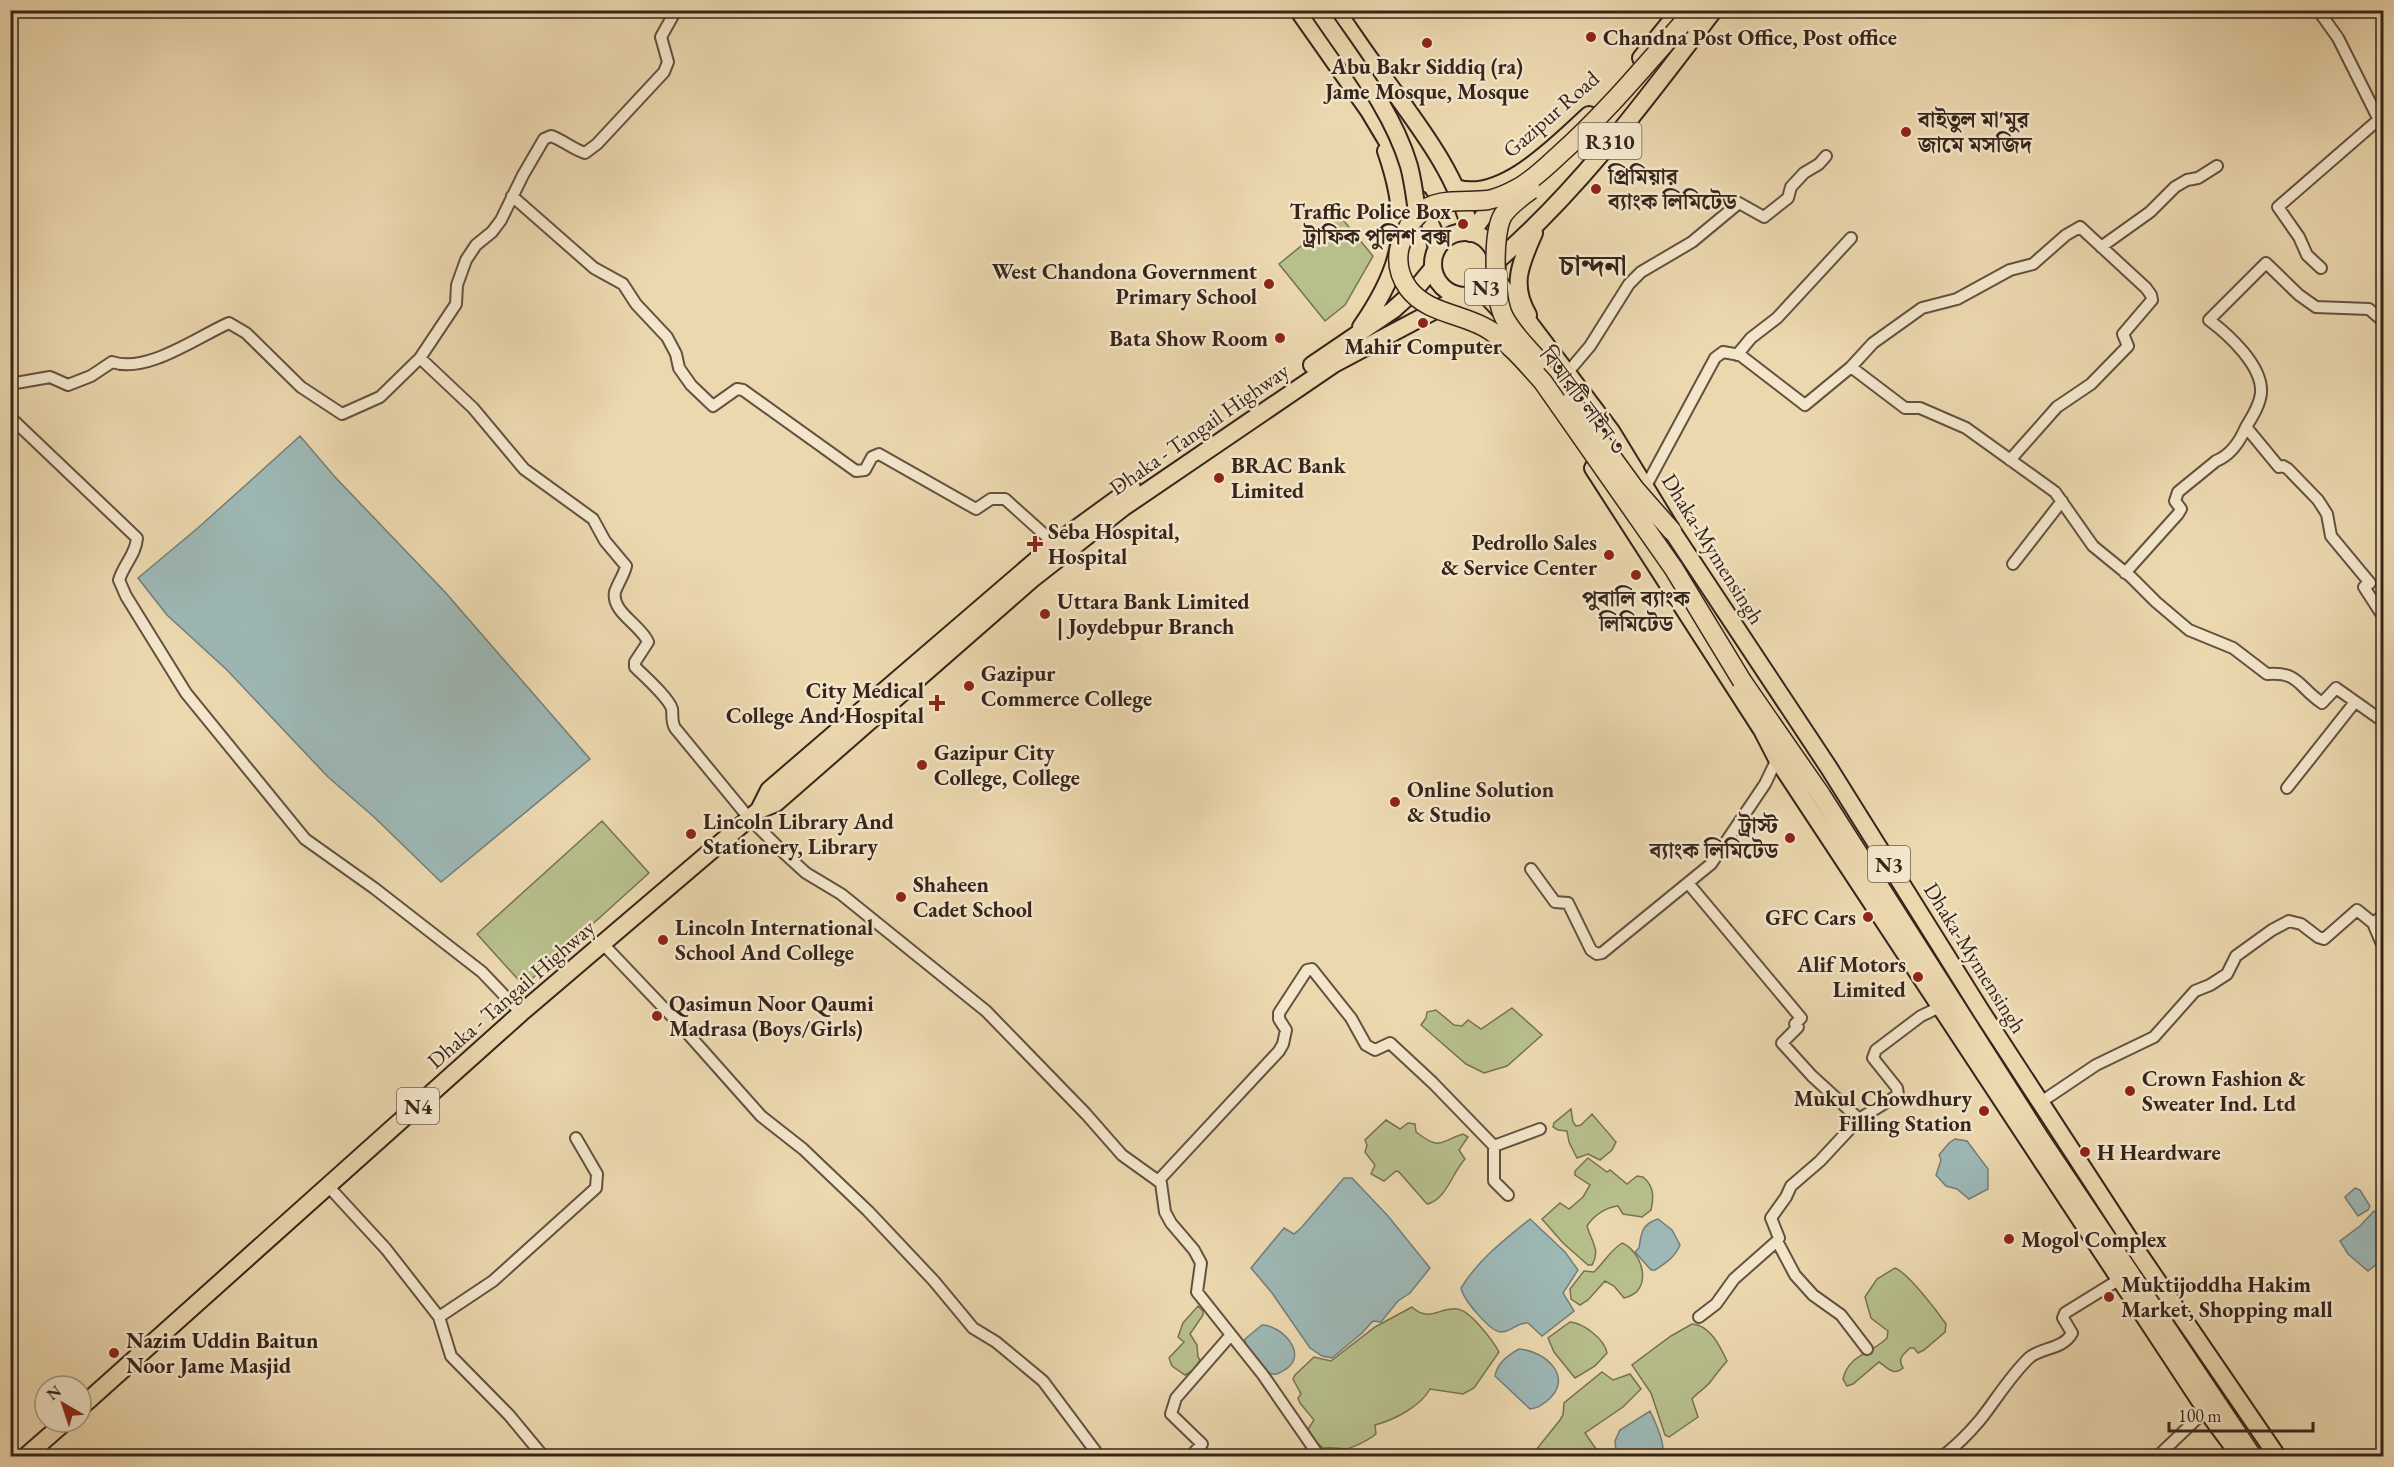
<svg xmlns="http://www.w3.org/2000/svg" width="2394" height="1467" viewBox="0 0 2394 1467" font-family="'EB Garamond','Noto Serif Bengali',serif">
  <style>
    .green { fill: #b7bf8b; stroke: #767253; stroke-width: 1.5 }
    .water { fill: #9db8b6; stroke: #747d78; stroke-width: 1.5 }
    .lines { fill: none; stroke-linecap: round; stroke-linejoin: round }
    .minor-casing { stroke: #645140; stroke-width: 14 }
    .primary-casing { stroke: #36241b; stroke-width: 20 }
    .trunk-casing { stroke: #36241b; stroke-width: 20 }
    .motorway-casing { stroke: #36241b; stroke-width: 21 }
    .minor { stroke: #f3e6cb; stroke-width: 10 }
    .primary { stroke: #ecd8af; stroke-width: 16 }
    .trunk { stroke: #ecd8af; stroke-width: 16 }
    .motorway { stroke: #ecd8af; stroke-width: 18 }
    .trunk-bridge-casing { stroke: #36241b; stroke-width: 20; stroke-linecap: butt }
    .motorway-bridge-casing { stroke: #36241b; stroke-width: 21; stroke-linecap: butt }
    .trunk-bridge { stroke: #ecd8af; stroke-width: 16 }
    .motorway-bridge { stroke: #ecd8af; stroke-width: 18 }
    .poi-dot { fill: #8f2418; stroke: #f3e6cb; stroke-width: 2 }
    .labels { text-anchor: middle; dominant-baseline: central; stroke-width: 5; stroke-linejoin: round; paint-order: stroke }
    .shield { fill: #f3e6cb; stroke: #6f5e50; stroke-width: 1.5 }
    .shield-label { font-size: 21px; font-weight: bold; fill: #36241b }
    .poi-label { font-size: 22px; font-weight: bold; fill: #36241b; stroke: #f3e6cb; text-anchor: start }
    .street-label { font-size: 22px; fill: #36241b; stroke: #f3e6cb }
    .district-label { font-size: 28px; font-weight: bold; fill: #36241b; stroke: #f3e6cb }
  </style>
  <rect width="100%" height="100%" fill="#ecd8af"/>
  <filter id="stains"><feTurbulence type="fractalNoise" baseFrequency=".00333" numOctaves="4"/><feColorMatrix values="0 0 0 0 .2 0 0 0 0 .09 0 0 0 0 .02 0 0 0 .5 -.17"/></filter>
  <radialGradient id="worn" r=".72"><stop offset=".6" stop-color="#630" stop-opacity="0"/><stop offset="1" stop-color="#630" stop-opacity=".3"/></radialGradient>
  <path class="green" d="M 1339,215 L 1373,256 L 1345,305 L 1325,321 L 1279,264 Z
    M 602,821 L 649,873 L 524,986 L 477,934 Z
    M 1512,1008 L 1542,1035 L 1507,1066 L 1484,1073 L 1466,1064 L 1421,1025 L 1426,1018 L 1427,1012 L 1436,1010 L 1454,1025 L 1462,1026 L 1468,1020 L 1481,1029 Z
    M 1571,1109 L 1573,1122 L 1576,1126 L 1581,1125 L 1592,1114 L 1616,1142 L 1612,1150 L 1600,1160 L 1588,1154 L 1577,1158 L 1569,1142 L 1567,1131 L 1558,1130 L 1553,1127 L 1554,1123 Z
    M 1386,1120 L 1400,1129 L 1408,1123 L 1415,1124 L 1416,1132 C 1441,1151 1438,1142 1463,1134 L 1468,1137 L 1459,1150 L 1465,1159 C 1452,1173 1446,1200 1427,1204 L 1399,1172 L 1396,1171 L 1384,1181 L 1371,1174 L 1375,1165 L 1365,1152 L 1367,1145 L 1365,1140 Z
    M 1588,1158 L 1607,1172 L 1610,1170 L 1627,1184 L 1637,1176 L 1643,1177 C 1654,1186 1654,1197 1651,1210 L 1642,1217 L 1623,1214 L 1618,1206 C 1606,1207 1593,1216 1587,1226 C 1591,1241 1601,1250 1592,1265 L 1588,1265 L 1563,1243 L 1542,1219 L 1560,1203 L 1569,1209 L 1583,1197 L 1590,1185 L 1575,1175 L 1575,1171 Z
    M 1622,1243 C 1641,1250 1656,1291 1624,1298 L 1614,1286 L 1605,1281 L 1588,1300 L 1580,1305 L 1571,1299 L 1570,1289 L 1584,1271 L 1594,1272 C 1604,1262 1610,1251 1622,1243 Z
    M 1895,1268 C 1908,1273 1937,1311 1946,1324 L 1945,1332 L 1924,1350 L 1918,1353 L 1914,1348 L 1910,1348 C 1903,1355 1897,1358 1903,1368 C 1893,1377 1887,1367 1879,1362 L 1853,1384 L 1847,1386 L 1843,1379 C 1849,1354 1870,1355 1887,1338 L 1888,1331 L 1871,1318 L 1865,1297 L 1877,1279 Z
    M 1198,1306 L 1203,1311 L 1203,1315 L 1190,1334 L 1197,1345 L 1198,1357 L 1200,1360 L 1194,1370 L 1185,1375 L 1172,1366 L 1169,1358 L 1184,1342 L 1178,1337 L 1183,1323 Z
    M 1412,1307 C 1429,1323 1440,1307 1457,1309 C 1470,1310 1493,1341 1499,1352 L 1474,1388 L 1463,1394 L 1430,1389 C 1421,1406 1394,1420 1375,1425 L 1376,1434 C 1370,1439 1352,1449 1344,1449 C 1336,1448 1331,1447 1323,1448 L 1315,1441 L 1308,1429 L 1314,1420 L 1300,1403 L 1298,1398 L 1301,1394 L 1293,1379 L 1295,1375 L 1314,1357 L 1331,1361 L 1375,1327 Z
    M 1570,1322 C 1584,1323 1605,1340 1607,1353 L 1595,1366 L 1575,1378 L 1554,1352 L 1548,1338 Z
    M 1692,1324 C 1710,1325 1720,1346 1727,1361 C 1721,1368 1716,1374 1711,1381 C 1706,1388 1698,1392 1692,1399 L 1698,1417 L 1669,1437 L 1665,1435 L 1651,1393 L 1632,1365 L 1671,1336 Z
    M 1602,1372 L 1613,1380 L 1630,1374 L 1641,1389 L 1623,1407 L 1585,1433 L 1596,1449 L 1584,1456 L 1526,1456 L 1536,1450 L 1560,1420 L 1563,1415 L 1564,1403 Z"/>
  <path class="water" d="M 300,436 L 335,477 L 445,592 L 590,759 L 441,882 L 374,817 L 328,777 L 227,670 L 167,615 L 138,578 L 199,527 Z
    M 1955,1139 L 1967,1141 L 1988,1169 L 1988,1189 L 1969,1199 L 1957,1189 L 1946,1186 L 1936,1175 L 1941,1160 L 1939,1155 L 1949,1143 Z
    M 1344,1178 L 1352,1178 L 1388,1216 L 1430,1268 L 1410,1293 L 1398,1301 L 1381,1322 L 1373,1321 L 1362,1333 L 1332,1358 L 1322,1356 L 1310,1348 L 1272,1293 L 1251,1268 L 1284,1228 L 1294,1234 L 1301,1228 Z
    M 2355,1188 L 2360,1190 L 2370,1206 L 2368,1210 L 2358,1216 L 2346,1199 L 2345,1197 Z
    M 2374,1211 L 2383,1218 L 2383,1259 L 2368,1271 L 2348,1254 L 2340,1241 L 2360,1226 Z
    M 1530,1219 L 1565,1252 L 1578,1270 L 1563,1293 L 1574,1311 L 1542,1336 L 1528,1323 C 1517,1322 1511,1332 1501,1332 C 1490,1332 1463,1299 1461,1288 C 1478,1260 1505,1239 1530,1219 Z
    M 1658,1219 L 1672,1230 L 1680,1245 C 1675,1257 1666,1263 1655,1270 L 1651,1270 L 1635,1252 L 1639,1248 C 1641,1233 1642,1224 1658,1219 Z
    M 1262,1325 C 1281,1325 1309,1354 1286,1369 C 1280,1373 1276,1376 1269,1373 L 1245,1345 L 1245,1339 Z
    M 1519,1349 C 1546,1351 1575,1378 1547,1401 C 1540,1406 1538,1408 1530,1409 L 1495,1376 C 1497,1363 1508,1355 1519,1349 Z
    M 1650,1411 C 1656,1423 1665,1442 1663,1456 L 1621,1456 L 1616,1451 L 1615,1441 L 1620,1430 Z"/>
  <g class="lines">
    <defs>
      <path id="minor" d="M 2318,10 L 2338,38 L 2384,130
        M 512,196 L 594,268 L 623,284 L 636,304 L 667,337 L 676,354 L 679,368 L 691,385 L 713,406 L 737,389 L 743,390 L 856,471 L 865,470 L 872,457 L 879,454 L 976,509 L 991,499 L 1005,499 L 1055,544
        M 2101,247 L 2150,212 L 2175,187 L 2187,180 L 2198,178 L 2217,166
        M 2321,268 L 2307,255 L 2299,237 L 2278,207 L 2377,121
        M 2384,322 L 2369,309 L 2316,307 L 2299,295 L 2266,263 L 2209,320 C 2229,335 2263,366 2261,393 C 2260,405 2252,417 2246,427 L 2279,467 L 2283,466 L 2288,469 L 2318,500 L 2327,514 L 2331,536 L 2370,583 L 2364,587 L 2384,618
        M 1737,355 L 1751,338 L 1777,318 L 1851,238
        M 420,358 L 473,408 L 524,469 L 593,519 L 605,541 L 626,566 C 624,575 618,583 615,592 C 611,612 641,625 648,642 L 635,662 L 635,667 C 644,676 669,698 672,709 C 673,716 671,721 675,728 L 749,818 L 784,853 L 806,873 L 841,894 L 986,1011 L 1086,1114 L 1122,1155 L 1161,1183 L 1165,1212 L 1171,1223 L 1194,1250 L 1201,1263 L 1197,1292 L 1263,1375 L 1319,1456
        M 1851,367 L 1873,343 L 1922,308 L 1957,299 L 2010,270 L 2033,264 L 2066,235 L 2080,227 L 2146,288 L 2151,295 L 2152,300 L 2123,334 L 2128,346 L 2091,384 L 2057,407 L 2010,460
        M 1568,372 L 1590,346 L 1629,284 L 1641,272 L 1692,242 L 1739,203 L 1764,217 L 1788,198 L 1791,187 L 1804,173 L 1819,164 L 1826,156
        M 10,384 L 50,377 L 68,385 L 91,376 L 112,362 C 147,374 197,337 229,323 L 246,333 L 301,387 L 342,414 L 380,397 L 420,358 L 456,304 L 457,285 L 466,260 L 476,245 L 492,232 L 501,220 L 523,175 L 544,139 L 551,136 C 563,140 572,149 585,153 L 597,144 L 664,72 L 668,62 L 661,37 L 676,10
        M 10,417 L 137,538 C 136,554 124,564 119,580 L 126,596 L 186,693 L 305,839 L 374,888 L 482,972 L 521,1013
        M 1646,486 L 1715,358 L 1723,352 L 1740,355 L 1805,405 L 1851,367 L 1905,408 L 1920,408 L 1966,428 L 2055,492 L 2093,546 L 2131,577 L 2156,602 L 2189,630 L 2233,648 L 2267,674 C 2299,671 2298,687 2322,703 L 2336,688 L 2384,722
        M 2013,564 L 2062,501
        M 2125,573 L 2178,514 L 2181,509 L 2175,501 L 2178,492 L 2216,461 C 2231,455 2240,441 2246,427
        M 2287,788 L 2355,702
        M 1531,869 L 1555,902 L 1568,903 L 1591,950 L 1597,954 L 1602,953 L 1711,864 L 1765,784 L 1777,759
        M 1688,883 L 1801,1018 L 1795,1024 L 1798,1027 L 1782,1043 L 1812,1076 L 1859,1119
        M 2373,923 L 2384,949
        M 603,944 L 681,1026 L 761,1116 L 803,1149 L 868,1211 L 934,1281 L 973,1328 L 996,1342 L 1043,1381 L 1099,1456
        M 2041,1102 L 2096,1065 L 2154,1037 L 2195,991 L 2210,985 L 2227,974 L 2236,956 L 2272,930 L 2289,921 L 2301,924 L 2318,937 L 2324,939 L 2357,910 L 2373,923 L 2384,915
        M 1494,1146 L 1540,1129
        M 1158,1181 L 1279,1051 L 1283,1044 L 1286,1030 L 1279,1019 L 1279,1013 L 1307,970 L 1312,969 L 1351,1018 L 1366,1045 L 1375,1050 L 1390,1043 L 1433,1083 L 1494,1146 L 1494,1181 L 1508,1195
        M 328,1186 L 386,1249 L 439,1317 L 451,1356 L 509,1415 L 543,1456
        M 1777,1241 L 1795,1275 L 1813,1295 L 1841,1315 L 1867,1349
        M 439,1317 L 493,1281 L 596,1188 L 597,1174 L 576,1138
        M 1699,1317 L 1716,1304 L 1734,1279 L 1777,1241 L 1779,1238 L 1771,1218 L 1786,1197 L 1791,1186 L 1820,1161 L 1859,1119 L 1898,1095 L 1897,1088 L 1873,1058 L 1876,1050 L 1921,1016 L 1942,1006
        M 1191,1456 L 1202,1444 L 1171,1414 L 1176,1398 L 1230,1336
        M 1943,1456 C 1956,1446 1969,1433 1980,1420 C 1996,1400 2010,1376 2029,1358 C 2041,1347 2063,1350 2072,1333 L 2063,1318 L 2065,1313 L 2120,1279
        M 2158,1456 L 2206,1410"/>
      <path id="primary" d="M 1641,58 L 1680,10
        M 1456,188 C 1502,203 1558,143 1589,115
        M 1471,233 L 1503,190
        M 1497,261 C 1580,189 1647,98 1714,10
        M 1528,315 C 1510,284 1521,263 1534,233"/>
      <path id="trunk" d="M 1298,10 L 1369,111 L 1405,171
        M 1336,10 C 1352,33 1367,56 1384,78 C 1418,125 1458,175 1471,233
        M 1419,199 L 1433,230 L 1437,249
        M1433 264a32 32 0 1 1 64 0a32 32 0 1 1-64 0Z
        M 1494,276 L 1611,431 L 1672,531 L 1829,768 L 1981,1011 L 2139,1254 L 2277,1456
        M 1361,327 C 1405,264 1411,223 1386,151
        M 1312,365 L 1393,310 L 1414,291 L 1433,268
        M 1593,468 L 1762,730 L 1777,759 L 2206,1410 L 2240,1456
        M 759,810 L 769,790 L 1055,544 L 1132,488
        M 81,1407 L 521,1013 L 759,810 L 776,803 L 1031,580 L 1124,507 L 1334,364 L 1462,296 L 1494,330
        M 26,1456 L 65,1422"/>
      <path id="motorway" d="M 1687,30 L 1703,10
        M 1742,681 L 1821,795 L 2040,1139 L 2252,1456"/>
    </defs>
    <use href="#minor" class="minor-casing"/>
    <use href="#primary" class="primary-casing"/>
    <use href="#trunk" class="trunk-casing"/>
    <use href="#motorway" class="motorway-casing"/>
    <use href="#minor" class="minor"/>
    <use href="#primary" class="primary"/>
    <use href="#trunk" class="trunk"/>
    <use href="#motorway" class="motorway"/>
    <defs>
      <path id="trunk-bridge" d="M 1318,10 C 1351,59 1392,109 1409,166 C 1413,181 1415,197 1417,212 L 1408,225"/>
      <path id="motorway-bridge" d="M 1681,25 C 1642,69 1604,115 1560,154 C 1547,166 1533,180 1518,188 C 1509,193 1498,198 1488,200 C 1466,203 1436,196 1419,214 C 1399,234 1390,263 1408,288 C 1428,315 1465,313 1491,331 C 1511,345 1527,364 1543,382 L 1674,569 L 1742,681
        M 1531,190 C 1521,197 1510,205 1503,215 C 1492,233 1494,298 1504,317 C 1512,333 1527,347 1539,361
        M 1571,401 L 1635,489 L 1672,531"/>
    </defs>
    <use href="#trunk-bridge" class="trunk-bridge-casing"/>
    <use href="#motorway-bridge" class="motorway-bridge-casing"/>
    <use href="#trunk-bridge" class="trunk-bridge"/>
    <use href="#motorway-bridge" class="motorway-bridge"/>
  </g>
  <g class="poi-dot">
    <circle cx="1591" cy="37" r="6"/>
    <circle cx="1427" cy="43" r="6"/>
    <circle cx="1906" cy="132" r="6"/>
    <circle cx="1596" cy="189" r="6"/>
    <circle cx="1463" cy="224" r="6"/>
    <circle cx="1269" cy="284" r="6"/>
    <circle cx="1423" cy="323" r="6"/>
    <circle cx="1280" cy="338" r="6"/>
    <circle cx="1219" cy="478" r="6"/>
    <path d="M1032 535h6v6h6v6h-6v6h-6v-6h-6v-6h6z"/>
    <circle cx="1609" cy="555" r="6"/>
    <circle cx="1636" cy="575" r="6"/>
    <circle cx="1045" cy="614" r="6"/>
    <circle cx="969" cy="686" r="6"/>
    <path d="M934 694h6v6h6v6h-6v6h-6v-6h-6v-6h6z"/>
    <circle cx="922" cy="765" r="6"/>
    <circle cx="1395" cy="802" r="6"/>
    <circle cx="691" cy="834" r="6"/>
    <circle cx="1790" cy="838" r="6"/>
    <circle cx="901" cy="897" r="6"/>
    <circle cx="1868" cy="917" r="6"/>
    <circle cx="663" cy="940" r="6"/>
    <circle cx="1918" cy="977" r="6"/>
    <circle cx="657" cy="1016" r="6"/>
    <circle cx="2130" cy="1091" r="6"/>
    <circle cx="1984" cy="1111" r="6"/>
    <circle cx="2085" cy="1152" r="6"/>
    <circle cx="2009" cy="1239" r="6"/>
    <circle cx="2109" cy="1297" r="6"/>
    <circle cx="114" cy="1353" r="6"/>
  </g>
  <g class="labels">
    <g class="shield">
      <rect x="1578.5" y="123" width="63" height="36" rx="4.5"/>
      <rect x="1465" y="269" width="42" height="36" rx="4.5"/>
      <rect x="1868" y="846" width="42" height="36" rx="4.5"/>
      <rect x="397" y="1088" width="42" height="36" rx="4.5"/>
    </g>
    <g class="shield-label">
      <text x="1610" y="141">R310</text>
      <text x="1486" y="287">N3</text>
      <text x="1889" y="864">N3</text>
      <text x="418" y="1106">N4</text>
    </g>
    <g class="poi-label">
      <text x="1603" y="37">Chandna Post Office, Post office</text>
      <text x="1427" y="66" text-anchor="middle">Abu Bakr Siddiq (ra)<tspan x="1427" dy="25">Jame Mosque, Mosque</tspan></text>
      <text x="1918" y="119">বাইতুল মা'মুর<tspan x="1918" dy="25">জামে মসজিদ</tspan></text>
      <text x="1608" y="176">প্রিমিয়ার<tspan x="1608" dy="25">ব্যাংক লিমিটেড</tspan></text>
      <text x="1451" y="211" text-anchor="end">Traffic Police Box<tspan x="1451" dy="25">ট্রাফিক পুলিশ বক্স</tspan></text>
      <text x="1257" y="271" text-anchor="end">West Chandona Government<tspan x="1257" dy="25">Primary School</tspan></text>
      <text x="1268" y="338" text-anchor="end">Bata Show Room</text>
      <text x="1423" y="346" text-anchor="middle">Mahir Computer</text>
      <text x="1231" y="465">BRAC Bank<tspan x="1231" dy="25">Limited</tspan></text>
      <text x="1048" y="531">Seba Hospital,<tspan x="1048" dy="25">Hospital</tspan></text>
      <text x="1597" y="542" text-anchor="end">Pedrollo Sales<tspan x="1597" dy="25">&amp; Service Center</tspan></text>
      <text x="1636" y="598" text-anchor="middle">পুবালি ব্যাংক<tspan x="1636" dy="25">লিমিটেড</tspan></text>
      <text x="1057" y="601">Uttara Bank Limited<tspan x="1057" dy="25">| Joydebpur Branch</tspan></text>
      <text x="981" y="673">Gazipur<tspan x="981" dy="25">Commerce College</tspan></text>
      <text x="924" y="690" text-anchor="end">City Medical<tspan x="924" dy="25">College And Hospital</tspan></text>
      <text x="934" y="752">Gazipur City<tspan x="934" dy="25">College, College</tspan></text>
      <text x="1407" y="789">Online Solution<tspan x="1407" dy="25">&amp; Studio</tspan></text>
      <text x="703" y="821">Lincoln Library And<tspan x="703" dy="25">Stationery, Library</tspan></text>
      <text x="1778" y="825" text-anchor="end">ট্রাস্ট<tspan x="1778" dy="25">ব্যাংক লিমিটেড</tspan></text>
      <text x="913" y="884">Shaheen<tspan x="913" dy="25">Cadet School</tspan></text>
      <text x="1856" y="917" text-anchor="end">GFC Cars</text>
      <text x="675" y="927">Lincoln International<tspan x="675" dy="25">School And College</tspan></text>
      <text x="1906" y="964" text-anchor="end">Alif Motors<tspan x="1906" dy="25">Limited</tspan></text>
      <text x="669" y="1003">Qasimun Noor Qaumi<tspan x="669" dy="25">Madrasa (Boys/Girls)</tspan></text>
      <text x="2142" y="1078">Crown Fashion &amp;<tspan x="2142" dy="25">Sweater Ind. Ltd</tspan></text>
      <text x="1972" y="1098" text-anchor="end">Mukul Chowdhury<tspan x="1972" dy="25">Filling Station</tspan></text>
      <text x="2097" y="1152">H Heardware</text>
      <text x="2021" y="1239">Mogol Complex</text>
      <text x="2121" y="1284">Muktijoddha Hakim<tspan x="2121" dy="25">Market, Shopping mall</tspan></text>
      <text x="126" y="1340">Nazim Uddin Baitun<tspan x="126" dy="25">Noor Jame Masjid</tspan></text>
    </g>
    <g class="street-label">
      <text transform="translate(1551 114) rotate(-41)">Gazipur Road</text>
      <text transform="translate(1583 401) rotate(53)">বিআরটি লাইন ৩</text>
      <text transform="translate(1199 429) rotate(-35)">Dhaka - Tangail Highway</text>
      <text transform="translate(1713 549) rotate(58)">Dhaka-Mymensingh</text>
      <text transform="translate(1975 958) rotate(58)">Dhaka-Mymensingh</text>
      <text transform="translate(511 994) rotate(-41)">Dhaka - Tangail Highway</text>
    </g>
    <g class="district-label">
      <text x="1593" y="265">চান্দনা</text>
    </g>
  </g>
  <rect width="2394" height="1467" fill="none" stroke="#ecd8af" stroke-width="36"/>
  <rect x="12" y="12" width="2370" height="1443" fill="none" stroke="#36241b" stroke-width="3"/>
  <rect x="18" y="18" width="2358" height="1431" fill="none" stroke="#36241b" stroke-width="1.5"/>
  <g transform="translate(63 1404) rotate(321)"><circle r="28" fill="#f3e6cb" stroke="#a79885" stroke-width="1.5"/>
  <path d="M0-4.5L10 22L0 15L-10 22Z" fill="#8f2418"/>
  <text y="-9" font-size="16" font-weight="bold" text-anchor="middle" fill="#36241b">N</text>
  </g>
  <path d="M2169 1422v9h144v-9" fill="none" stroke="#36241b" stroke-width="3"/>
  <text x="2178" y="1422" font-size="18" fill="#36241b" stroke="#f3e6cb" stroke-width="4.5" paint-order="stroke">100 m</text>
  <rect width="100%" height="100%" filter="url(#stains)"/>
  <rect width="100%" height="100%" fill="url(#worn)"/>
</svg>
